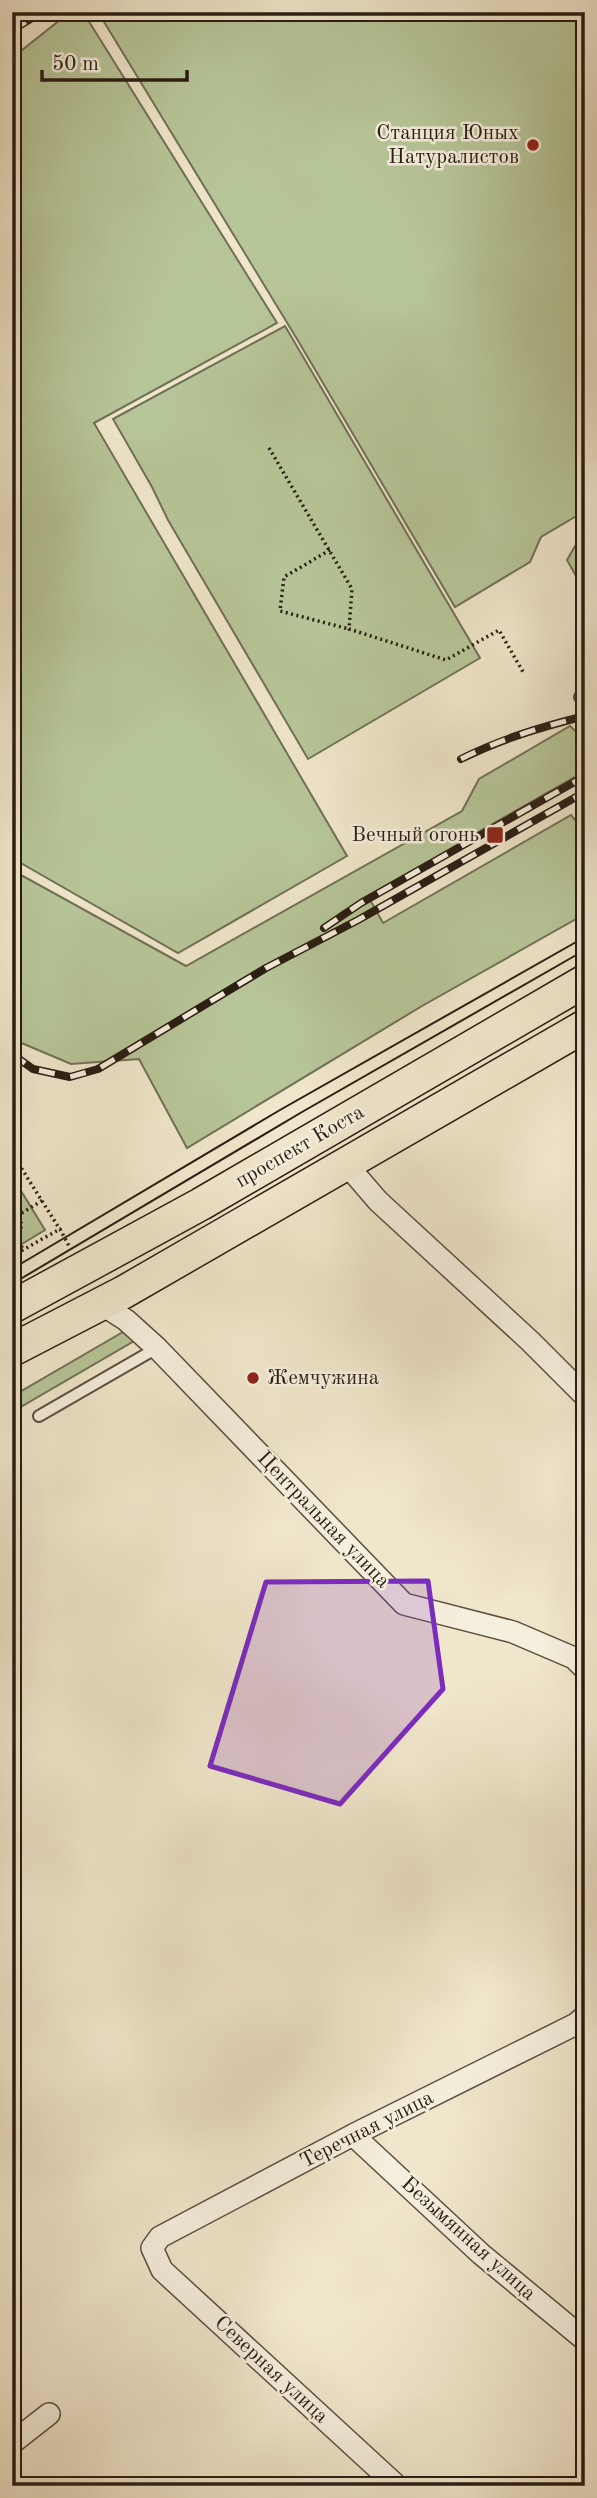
<svg xmlns="http://www.w3.org/2000/svg" width="597" height="2498" viewBox="0 0 597 2498" font-family="'Old Standard TT',serif">
  <style>
    .green { fill: #b7c699; stroke: #707156; stroke-width: 2 }
    .lines { fill: none; stroke-linecap: round; stroke-linejoin: round }
    .lane-casing { stroke: #5b4e40; stroke-width: 14 }
    .street-casing { stroke: #5b4e40; stroke-width: 24 }
    .primary-casing { stroke: #291c12; stroke-width: 35 }
    .path { stroke: #291c12; stroke-width: 3.5; stroke-dasharray: 2 3.5; stroke-linecap: butt }
    .lane { stroke: #f5efdd; stroke-width: 10 }
    .street { stroke: #f5efdd; stroke-width: 21 }
    .primary { stroke: #f0e6cb; stroke-width: 32 }
    .tram { stroke: #291c12; stroke-width: 2 }
    .rail-casing { stroke: #291c12; stroke-width: 8 }
    .rail { stroke: #f5efdd; stroke-width: 5; stroke-dasharray: 16; stroke-linecap: butt }
    .marked { fill: #7b2cbf; fill-opacity: 0.2; stroke: #7b2cbf; stroke-width: 5; stroke-linejoin: round }
    .poi-dot { fill: #8f2418; stroke: #f5efdd; stroke-width: 2.5 }
    .labels { text-anchor: middle; dominant-baseline: central; stroke-width: 5; stroke-linejoin: round; paint-order: stroke }
    .poi-label { font-size: 21px; fill: #291c12; stroke: #f5efdd; text-anchor: end }
    .street-label { font-size: 21px; fill: #291c12; stroke: #f5efdd }
  </style>
  <rect width="100%" height="100%" fill="#f0e6cb"/>
  <filter id="stains"><feTurbulence type="fractalNoise" baseFrequency=".00286" numOctaves="4"/><feColorMatrix values="0 0 0 0 .2 0 0 0 0 .09 0 0 0 0 .02 0 0 0 .5 -.17"/></filter>
  <radialGradient id="worn" r=".72"><stop offset=".6" stop-color="#630" stop-opacity="0"/><stop offset="1" stop-color="#630" stop-opacity=".3"/></radialGradient>
  <path class="green" d="M 70,12 L 83,12 L 277,323 L 94,423 L 347,856 L 178,953 L 12,858 L 12,58 Z
    M 98,12 L 585,12 L 585,511 L 541,537 L 530,562 L 455,607 L 297,339 Z
    M 285,326 L 480,658 L 308,759 L 168,520 L 152,487 L 113,419 Z
    M 585,541 L 585,592 L 567,560 L 575,546 Z
    M 570,726 L 585,740 L 585,771 L 475,834 L 438,860 L 369,898 L 383,923 L 571,815 L 585,832 L 585,914 L 422,1006 L 187,1148 L 139,1059 L 71,1064 L 12,1039 L 12,870 L 186,966 L 462,811 L 479,779 Z
    M 15,1181 L 45,1230 L 12,1250 L 12,1182 Z
    M 123,1332 L 131,1334 L 134,1341 L 12,1412 L 12,1392 L 16,1394 Z"/>
  <g class="lines">
    <defs>
      <path id="lane" d="M 580,697 L 585,704
        M 39,1416 L 157,1348"/>
      <path id="street" d="M 347,1165 L 378,1201 L 530,1341 L 585,1396
        M 101,1304 L 126,1320 L 157,1348 L 404,1604 L 513,1632 L 574,1658 L 585,1669
        M 353,2135 L 481,2254 L 585,2340
        M 12,2443 L 49,2414
        M 397,2486 L 162,2270 L 152,2248 L 160,2237 L 353,2135 L 576,2024 L 585,2016"/>
      <path id="primary" d="M 12,1307 L 201,1204 L 585,981
        M 12,1350 L 124,1292 L 585,1026"/>
    </defs>
    <use href="#lane" class="lane-casing"/>
    <use href="#street" class="street-casing"/>
    <use href="#primary" class="primary-casing"/>
    <path class="path" d="M 269,448 L 352,589 L 349,629 L 446,660 L 499,630 L 523,672
      M 330,550 L 284,577 L 280,611 L 349,629
      M 12,1168 L 20,1166 L 59,1228
      M 12,1208 L 23,1226 L 12,1233
      M 17,1216 L 43,1200
      M 13,1232 L 23,1249
      M 12,1256 L 60,1229 L 69,1246"/>
    <use href="#lane" class="lane"/>
    <use href="#street" class="street"/>
    <use href="#primary" class="primary"/>
    <path class="tram" d="M 12,1269 L 280,1110 L 585,937
      M 12,1284 L 302,1112 L 585,950"/>
    <defs>
      <path id="rail" d="M 12,30 L 42,12
        M 461,759 C 501,739 541,727 585,716
        M 324,928 L 361,903 L 585,776
        M 12,1054 L 33,1069 L 70,1077 L 98,1069 L 266,968 L 358,920 L 585,792"/>
    </defs>
    <use href="#rail" class="rail-casing"/>
    <use href="#rail" class="rail"/>
  </g>
  <path class="marked" d="M 428,1581 L 443,1689 L 340,1804 L 210,1766 L 266,1582 Z"/>
  <g class="poi-dot">
    <circle cx="533" cy="145" r="7"/>
    <rect x="486" y="826" width="18" height="18" rx="3.5"/>
    <circle cx="253" cy="1378" r="7"/>
  </g>
  <g class="labels">
    <g class="poi-label">
      <text x="519" y="133">Станция Юных<tspan x="519" dy="24">Натуралистов</tspan></text>
      <text x="479" y="835">Вечный огонь</text>
      <text x="267" y="1378" text-anchor="start">Жемчужина</text>
    </g>
    <g class="street-label">
      <text transform="translate(300 1147) rotate(-30)">проспект Коста</text>
      <text transform="translate(323 1520) rotate(46)">Центральная улица</text>
      <text transform="translate(367 2130) rotate(-27)">Теречная улица</text>
      <text transform="translate(468 2239) rotate(42)">Безымянная улица</text>
      <text transform="translate(271 2370) rotate(43)">Северная улица</text>
    </g>
  </g>
  <rect width="597" height="2498" fill="none" stroke="#f0e6cb" stroke-width="42"/>
  <rect x="14" y="14" width="569" height="2470" fill="none" stroke="#291c12" stroke-width="3.5"/>
  <rect x="21" y="21" width="555" height="2456" fill="none" stroke="#291c12" stroke-width="2"/>
  <path d="M42 70v10h145v-10" fill="none" stroke="#291c12" stroke-width="3.5"/>
  <text x="52" y="70" font-size="21" fill="#291c12" stroke="#f5efdd" stroke-width="5" paint-order="stroke">50 m</text>
  <rect width="100%" height="100%" filter="url(#stains)"/>
  <rect width="100%" height="100%" fill="url(#worn)"/>
</svg>
